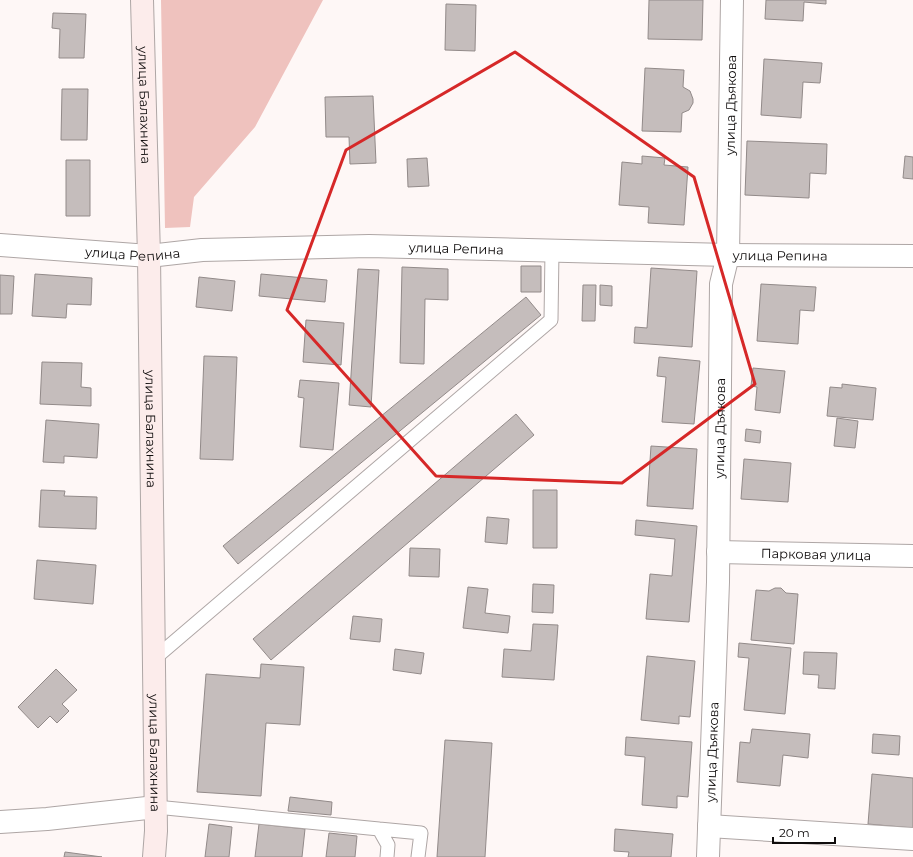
<svg xmlns="http://www.w3.org/2000/svg" width="913" height="857" viewBox="0 0 913 857" font-family="Montserrat,sans-serif">
  <style>
    .green { fill: #efc2be }
    .building { fill: #c5bdbc; stroke: #928a89 }
    .lines { fill: none; stroke-linecap: round; stroke-linejoin: round }
    .lane-casing { stroke: #aea6a5; stroke-width: 15 }
    .street-casing { stroke: #aea6a5; stroke-width: 24 }
    .secondary-casing { stroke: #aea6a5; stroke-width: 24 }
    .lane { stroke: #fff; stroke-width: 13 }
    .street { stroke: #fff; stroke-width: 22 }
    .secondary { stroke: #fceceb; stroke-width: 22 }
    .marked { fill: none; stroke: #d62828; stroke-width: 3; stroke-linejoin: round }
    .labels { text-anchor: middle; dominant-baseline: central; stroke-width: 4; stroke-linejoin: round; paint-order: stroke }
    .street-label { font-size: 13px; fill: #0f0c0c; stroke: #fff }
  </style>
  <rect width="100%" height="100%" fill="#fef7f6"/>
  <path class="green" d="M 161,0 L 323,0 L 255,127 L 194,197 L 190,227 L 165,228 Z"/>
  <path class="building" d="M 649,0 L 703,0 L 702,40 L 648,39 Z
    M 766,0 L 826,0 L 826,4 L 804,2 L 803,21 L 765,19 Z
    M 446,4 L 476,5 L 475,51 L 445,50 Z
    M 53,13 L 86,14 L 84,58 L 59,58 L 60,29 L 52,28 Z
    M 764,59 L 822,63 L 820,83 L 803,82 L 801,118 L 761,115 Z
    M 645,68 L 684,70 L 683,87 L 690,91 L 693,99 L 693,103 L 689,110 L 682,113 L 681,132 L 642,131 Z
    M 62,89 L 88,89 L 87,140 L 61,140 Z
    M 373,96 L 376,163 L 350,164 L 349,137 L 326,137 L 325,97 Z
    M 747,141 L 827,144 L 826,174 L 810,173 L 809,198 L 745,195 Z
    M 642,156 L 665,158 L 664,165 L 688,167 L 684,225 L 648,223 L 649,207 L 619,205 L 622,162 L 642,164 Z
    M 905,156 L 913,157 L 913,179 L 903,178 Z
    M 427,158 L 429,186 L 408,187 L 407,159 Z
    M 66,160 L 90,160 L 90,216 L 66,216 Z
    M 521,266 L 541,266 L 541,292 L 521,292 Z
    M 402,267 L 448,269 L 448,300 L 425,299 L 424,364 L 400,363 Z
    M 651,268 L 697,271 L 692,347 L 634,343 L 635,327 L 647,328 Z
    M 358,269 L 379,270 L 371,407 L 349,405 Z
    M 35,274 L 92,278 L 91,305 L 67,304 L 66,318 L 32,316 Z
    M 261,274 L 327,280 L 325,302 L 259,296 Z
    M 0,275 L 14,276 L 12,314 L 0,314 Z
    M 199,277 L 235,281 L 232,311 L 196,307 Z
    M 761,284 L 816,287 L 814,311 L 800,310 L 798,344 L 757,341 Z
    M 583,285 L 596,285 L 595,321 L 582,321 Z
    M 600,285 L 612,286 L 612,306 L 600,305 Z
    M 526,297 L 541,315 L 238,564 L 223,546 Z
    M 306,320 L 344,323 L 341,365 L 303,362 Z
    M 204,356 L 237,357 L 233,460 L 200,459 Z
    M 659,357 L 700,361 L 694,424 L 662,422 L 666,377 L 657,376 Z
    M 42,362 L 82,363 L 81,387 L 91,388 L 91,406 L 40,404 Z
    M 753,368 L 785,371 L 780,413 L 755,410 L 757,387 L 751,386 Z
    M 300,380 L 339,383 L 333,450 L 300,447 L 304,398 L 298,397 Z
    M 842,384 L 876,388 L 873,420 L 827,416 L 830,387 L 842,388 Z
    M 516,414 L 534,435 L 271,660 L 253,639 Z
    M 837,418 L 858,421 L 855,448 L 834,446 Z
    M 46,420 L 99,424 L 97,458 L 64,456 L 64,463 L 43,462 Z
    M 746,429 L 761,431 L 760,443 L 745,441 Z
    M 651,446 L 697,449 L 693,509 L 647,506 Z
    M 744,459 L 791,463 L 788,502 L 741,499 Z
    M 41,490 L 65,491 L 64,496 L 97,497 L 96,529 L 39,527 Z
    M 533,490 L 557,490 L 557,548 L 533,548 Z
    M 487,517 L 509,519 L 507,544 L 485,542 Z
    M 636,520 L 697,526 L 689,622 L 646,619 L 650,574 L 672,576 L 675,539 L 635,535 Z
    M 410,548 L 440,549 L 439,577 L 409,576 Z
    M 37,560 L 96,565 L 93,604 L 34,599 Z
    M 533,584 L 554,585 L 553,613 L 532,612 Z
    M 468,587 L 488,589 L 485,613 L 510,616 L 508,633 L 463,628 Z
    M 775,588 L 781,588 L 786,593 L 798,594 L 794,644 L 751,640 L 756,590 L 769,591 Z
    M 353,616 L 382,619 L 380,642 L 350,639 Z
    M 533,624 L 558,625 L 554,680 L 502,677 L 504,649 L 531,651 Z
    M 739,643 L 791,648 L 785,714 L 744,710 L 749,658 L 738,657 Z
    M 395,649 L 424,653 L 421,674 L 393,670 Z
    M 804,652 L 837,653 L 835,689 L 818,688 L 819,675 L 803,674 Z
    M 647,656 L 695,661 L 690,717 L 679,716 L 679,724 L 641,720 Z
    M 261,664 L 304,667 L 300,725 L 266,723 L 261,796 L 197,792 L 206,674 L 260,678 Z
    M 56,669 L 77,690 L 62,704 L 69,711 L 57,723 L 50,716 L 38,728 L 18,707 Z
    M 752,729 L 810,734 L 808,758 L 783,755 L 780,786 L 737,782 L 740,742 L 750,743 Z
    M 873,734 L 900,736 L 899,755 L 872,753 Z
    M 626,737 L 692,742 L 688,797 L 677,796 L 677,808 L 642,805 L 645,757 L 625,755 Z
    M 445,740 L 492,743 L 485,857 L 437,857 Z
    M 872,774 L 913,778 L 913,828 L 868,824 Z
    M 290,797 L 332,802 L 331,815 L 288,811 Z
    M 209,824 L 232,827 L 229,857 L 205,857 Z
    M 259,824 L 305,829 L 302,857 L 255,857 Z
    M 615,829 L 673,834 L 671,857 L 628,857 L 629,852 L 614,851 Z
    M 329,833 L 357,836 L 355,857 L 326,857 Z
    M 65,852 L 102,857 L 64,857 Z"/>
  <g class="lines">
    <defs>
      <path id="lane" d="M 154,659 L 551,320 L 552,251
        M 156,807 L 379,829 L 388,845 L 387,857
        M 379,829 L 421,833 L 418,857"/>
      <g id="street">
        <path id="s1" d="M 0,245 L 149,256 L 202,250 L 369,246 L 728,255 L 913,256"/>
        <path id="s2" d="M 718,552 L 913,556"/>
        <path d="M 0,822 L 47,819 L 156,807"/>
        <path d="M 709,826 L 913,839"/>
        <path id="s3" d="M 708,857 L 718,582 L 721,284 L 728,255 L 732,0"/>
      </g>
      <g id="secondary">
        <path id="s4" d="M 142,0 L 149,256 L 156,831 L 154,857"/>
      </g>
    </defs>
    <use href="#lane" class="lane-casing"/>
    <use href="#street" class="street-casing"/>
    <use href="#secondary" class="secondary-casing"/>
    <use href="#lane" class="lane"/>
    <use href="#street" class="street"/>
    <use href="#secondary" class="secondary"/>
  </g>
  <path class="marked" d="M 515,52 L 694,177 L 755,384 L 622,483 L 436,476 L 287,310 L 346,150 Z"/>
  <g class="labels">
    <g class="street-label">
      <text stroke="none"><textPath href="#s4" startOffset="105">улица Балахнина</textPath></text>
      <text stroke="none"><textPath href="#s3" startOffset="753">улица Дъякова</textPath></text>
      <text stroke="none"><textPath href="#s1" startOffset="457">улица Репина</textPath></text>
      <text stroke="none"><textPath href="#s1" startOffset="133">улица Репина</textPath></text>
      <text stroke="none"><textPath href="#s1" startOffset="781">улица Репина</textPath></text>
      <text stroke="none"><textPath href="#s3" startOffset="429">улица Дъякова</textPath></text>
      <text stroke="none"><textPath href="#s4" startOffset="429">улица Балахнина</textPath></text>
      <text stroke="none"><textPath href="#s2" startOffset="98">Парковая улица</textPath></text>
      <text stroke="none"><textPath href="#s4" startOffset="753">улица Балахнина</textPath></text>
      <text stroke="none"><textPath href="#s3" startOffset="105">улица Дъякова</textPath></text>
    </g>
  </g>
  <path d="M773 837v6h62v-6" fill="none" stroke="#0f0c0c" stroke-width="2"/>
  <text x="779" y="837" font-size="12" fill="#0f0c0c" stroke="#ffffff" stroke-width="3" paint-order="stroke">20 m</text>
</svg>
